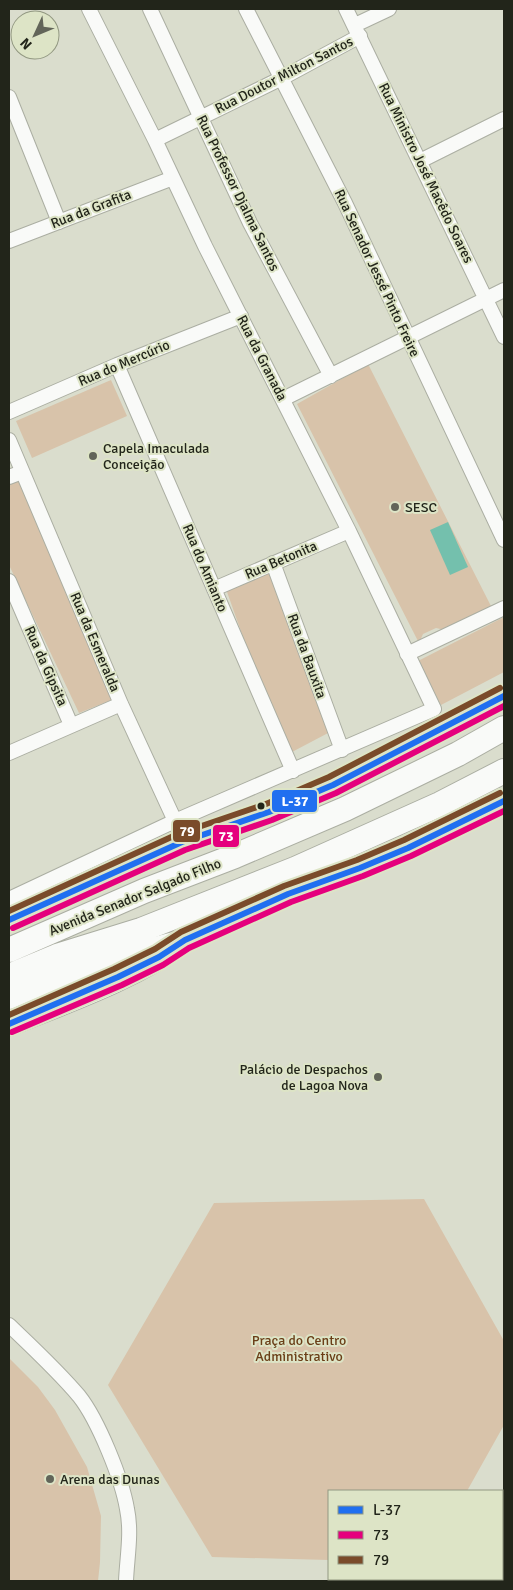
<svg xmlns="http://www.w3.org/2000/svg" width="513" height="1590" viewBox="0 0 513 1590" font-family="Signika,sans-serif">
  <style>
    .green { fill: #d8c3aa }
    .water { fill: #74c0ad }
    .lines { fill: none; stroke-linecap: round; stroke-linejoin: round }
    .minor-casing { stroke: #abaea2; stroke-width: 16 }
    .primary-casing { stroke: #abaea2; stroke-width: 24 }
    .trunk-casing { stroke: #abaea2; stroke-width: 26 }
    .minor { stroke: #f9faf8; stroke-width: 14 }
    .primary { stroke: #f9faf8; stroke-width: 22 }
    .trunk { stroke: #f9faf8; stroke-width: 24 }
    .bus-1-casing { stroke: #dde4c6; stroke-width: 10 }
    .bus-2-casing { stroke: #dde4c6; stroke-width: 10 }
    .bus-3-casing { stroke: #dde4c6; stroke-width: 10 }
    .bus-1 { stroke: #206ff0; stroke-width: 6 }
    .bus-2 { stroke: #e5007d; stroke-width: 6 }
    .bus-3 { stroke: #7a4b2a; stroke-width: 6 }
    .poi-dot { fill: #626559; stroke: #dde4c6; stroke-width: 2 }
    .bus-dot { fill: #22251a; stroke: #dde4c6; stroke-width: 2 }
    .labels { text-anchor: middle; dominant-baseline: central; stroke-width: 4; stroke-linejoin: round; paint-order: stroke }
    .street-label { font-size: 14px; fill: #22251a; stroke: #dde4c6 }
    .poi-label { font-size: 14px; fill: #22251a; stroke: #dde4c6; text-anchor: start }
    .park-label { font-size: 14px; fill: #6a3e17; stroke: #dde4c6 }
    .line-badge { stroke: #dde4c6; stroke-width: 2 }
    .badge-label { font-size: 14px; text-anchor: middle; font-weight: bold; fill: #fff }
  </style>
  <rect width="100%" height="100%" fill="#daddcd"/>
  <path class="green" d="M 368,364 L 493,610 L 449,631 L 436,628 L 423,634 L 419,643 L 297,404 Z
    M 111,380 L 127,416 L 32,458 L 16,421 Z
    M 20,474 L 114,699 L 79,713 L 9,565 L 9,481 Z
    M 270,569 L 330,732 L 292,752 L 256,674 L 226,589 Z
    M 504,617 L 504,672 L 441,705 L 418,661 Z
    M 424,1199 L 504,1341 L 504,1425 L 467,1491 L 329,1491 L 329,1560 L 212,1557 L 108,1385 L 214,1203 Z
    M 9,1358 L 38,1387 L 55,1410 L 87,1467 L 101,1516 L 100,1562 L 98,1581 L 9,1581 Z"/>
  <path class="water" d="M 448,522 L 468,567 L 450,575 L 430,530 Z"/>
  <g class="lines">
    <defs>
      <path id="minor" d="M 150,9 L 250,223 L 331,376
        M 246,9 L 345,203 L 504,540
        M 346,9 L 504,337
        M 355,25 L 389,9
        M 9,97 L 59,222
        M 155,140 L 282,78 L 360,36
        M 420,161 L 504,119
        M 9,241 L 173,178
        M 117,365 L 293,771
        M 283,399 L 504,290
        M 9,412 L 117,365 L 241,316
        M 9,440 L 121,704 L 175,821 L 182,842
        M 9,477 L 22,472
        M 273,563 L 342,750
        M 9,581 L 71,725
        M 214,589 L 349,531
        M 407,654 L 504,608
        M 9,753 L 121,704
        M 9,899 L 175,821 L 434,709 L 349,531 L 205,246 L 155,140 L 89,9
        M 9,1325 C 33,1348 58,1371 79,1396 C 98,1420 122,1479 127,1509 C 132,1533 127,1557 126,1581"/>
      <path id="primary" d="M 9,920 L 182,842 L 269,812 L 333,785 L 504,696
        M 9,998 L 77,969 L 185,940 L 288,894 L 360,868 L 408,848 L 504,801"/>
      <path id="trunk" d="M 9,950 L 144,891 L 235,856 L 345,809 L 458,754 L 504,728
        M 77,969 L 114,947
        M 9,976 L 57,956 L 141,930 L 295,869 L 440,804 L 504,771
        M 9,1024 C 68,1000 133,978 185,940"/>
    </defs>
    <use href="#minor" class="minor-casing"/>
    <use href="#primary" class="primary-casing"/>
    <use href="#trunk" class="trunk-casing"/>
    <use href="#minor" class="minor"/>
    <use href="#primary" class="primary"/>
    <use href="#trunk" class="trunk"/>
    <defs>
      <path id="bus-1" d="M 9,920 L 182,842 L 269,812 L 333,785 L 504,696
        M 9,1024 L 118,977 L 159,957 L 185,940 L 288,894 L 360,868 L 408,848 L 504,801"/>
      <path id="bus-2" d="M 13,928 L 185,850 L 272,820 L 336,793 L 504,706
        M 12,1032 L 122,985 L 163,965 L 189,948 L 291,902 L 363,876 L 411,856 L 504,811"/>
      <path id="bus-3" d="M 9,911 L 178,834 L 266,804 L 329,777 L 500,688
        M 9,1015 L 114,969 L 155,949 L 181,932 L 284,886 L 357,860 L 404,840 L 500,793"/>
    </defs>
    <use href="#bus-1" class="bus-1-casing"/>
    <use href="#bus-2" class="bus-2-casing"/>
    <use href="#bus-3" class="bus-3-casing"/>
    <use href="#bus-1" class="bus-1"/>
    <use href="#bus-2" class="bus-2"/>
    <use href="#bus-3" class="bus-3"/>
  </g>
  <g class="poi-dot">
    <circle cx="93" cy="456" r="5"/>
    <circle cx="395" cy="507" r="5"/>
    <circle cx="378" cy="1077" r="5"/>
    <circle cx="50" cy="1479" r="5"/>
  </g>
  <circle class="bus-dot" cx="261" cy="806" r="4.5"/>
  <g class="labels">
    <g class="street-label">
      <text transform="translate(284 75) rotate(-27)">Rua Doutor Milton Santos</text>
      <text transform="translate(426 173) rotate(64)">Rua Ministro José Macêdo Soares</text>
      <text transform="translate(238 193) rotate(64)">Rua Professor Djalma Santos</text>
      <text transform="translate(91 209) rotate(-21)">Rua da Grafita</text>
      <text transform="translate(377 273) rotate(65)">Rua Senador Jessé Pinto Freire</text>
      <text transform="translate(262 358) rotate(63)">Rua da Granada</text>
      <text transform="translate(124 363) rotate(-23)">Rua do Mercúrio</text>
      <text transform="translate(281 560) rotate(-23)">Rua Betonita</text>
      <text transform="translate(205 568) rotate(67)">Rua do Amianto</text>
      <text transform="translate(95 642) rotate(67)">Rua da Esmeralda</text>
      <text transform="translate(307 656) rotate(70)">Rua da Bauxita</text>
      <text transform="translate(46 666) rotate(66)">Rua da Gipsita</text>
      <text transform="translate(135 897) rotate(-22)">Avenida Senador Salgado Filho</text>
    </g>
    <g class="poi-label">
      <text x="103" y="448">Capela Imaculada<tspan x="103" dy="16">Conceição</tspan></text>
      <text x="405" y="507">SESC</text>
      <text x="368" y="1069" text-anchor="end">Palácio de Despachos<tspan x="368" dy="16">de Lagoa Nova</tspan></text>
      <text x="60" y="1479">Arena das Dunas</text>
    </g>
    <g class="park-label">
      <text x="299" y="1340">Praça do Centro<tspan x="299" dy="16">Administrativo</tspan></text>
    </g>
  </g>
  <g class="line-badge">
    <rect x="271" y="789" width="47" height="24" rx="5" fill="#206ff0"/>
    <rect x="172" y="819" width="29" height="24" rx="5" fill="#7a4b2a"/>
    <rect x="212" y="824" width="28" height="24" rx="5" fill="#e5007d"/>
  </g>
  <g class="badge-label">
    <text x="295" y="806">L-37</text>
    <text x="187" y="836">79</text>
    <text x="226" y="841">73</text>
  </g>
  <rect width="513" height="1590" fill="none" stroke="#22251a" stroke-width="20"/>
  <rect x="328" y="1490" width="175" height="90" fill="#dde4c6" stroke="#929881"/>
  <rect x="338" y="1506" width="25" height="8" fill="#206ff0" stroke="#929881"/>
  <text x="373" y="1515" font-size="15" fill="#22251a">L-37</text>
  <rect x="338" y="1531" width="25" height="8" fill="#e5007d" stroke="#929881"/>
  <text x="373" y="1540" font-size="15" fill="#22251a">73</text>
  <rect x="338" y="1556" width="25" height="8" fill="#7a4b2a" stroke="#929881"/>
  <text x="373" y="1565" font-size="15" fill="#22251a">79</text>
  <g transform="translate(35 35) rotate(226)"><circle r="24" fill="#dde4c6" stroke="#929881"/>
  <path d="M0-4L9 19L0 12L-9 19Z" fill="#626559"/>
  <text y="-8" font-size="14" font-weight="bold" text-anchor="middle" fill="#22251a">N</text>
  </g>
</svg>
